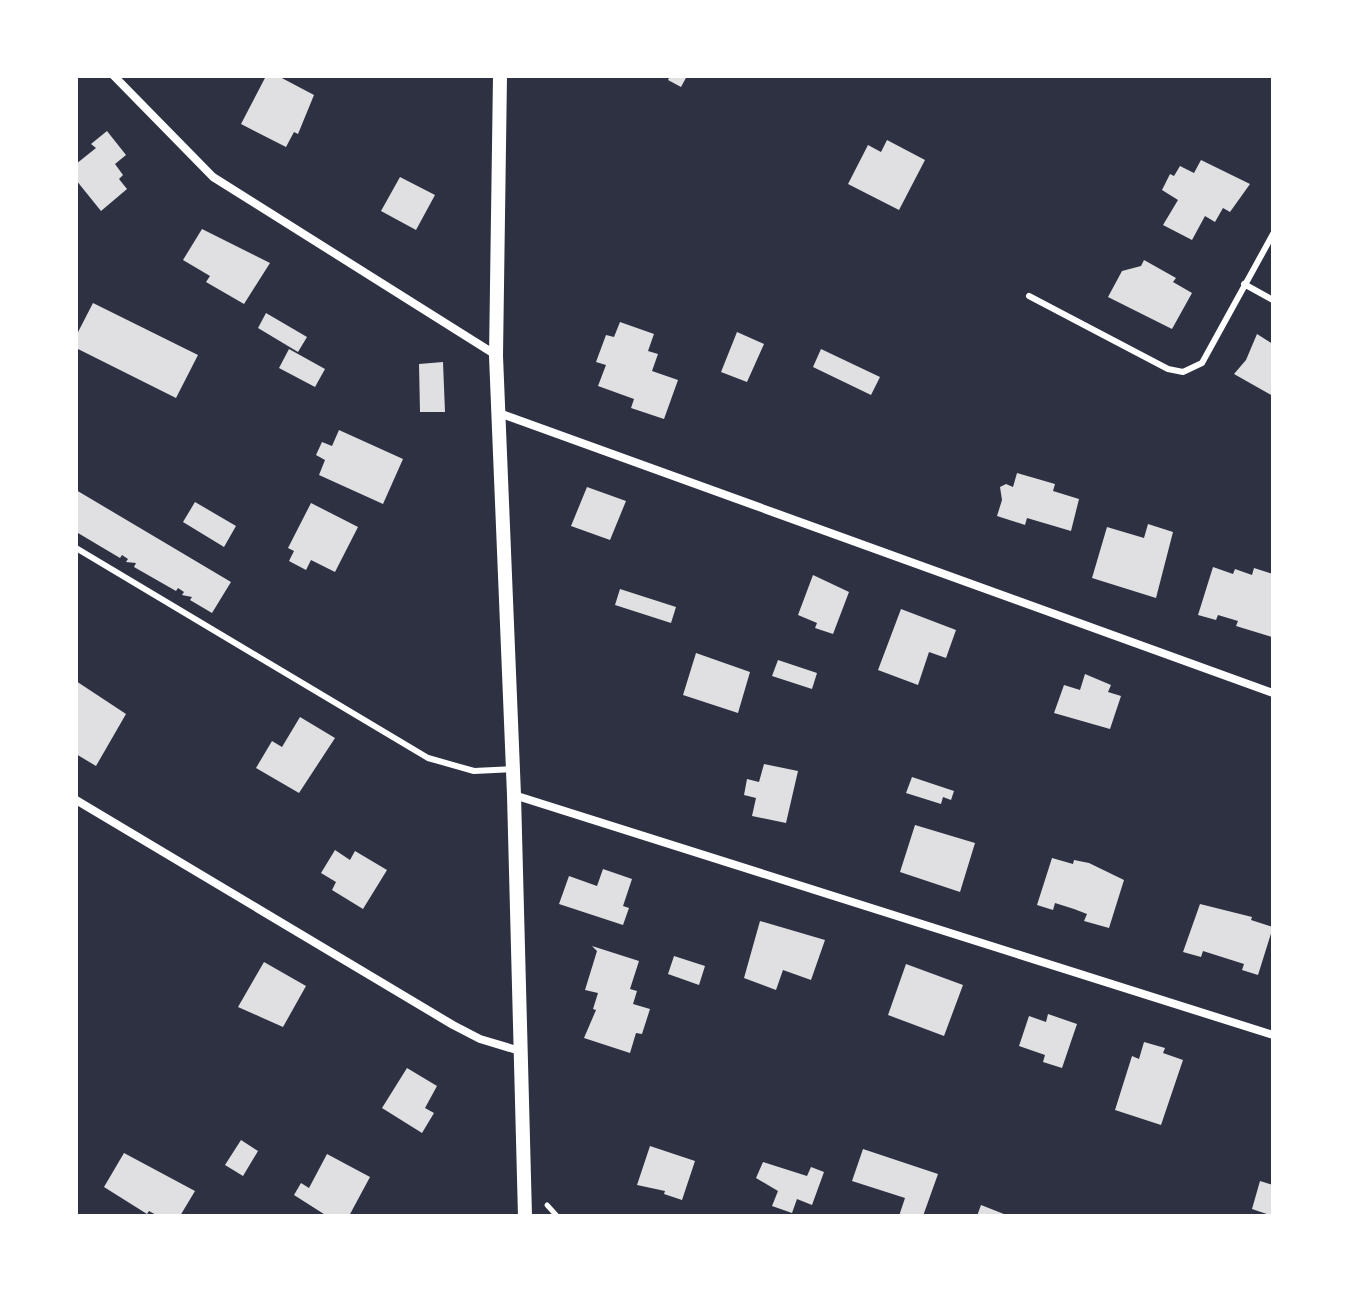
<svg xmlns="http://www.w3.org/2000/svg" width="1349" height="1292" viewBox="0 0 1349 1292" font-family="Ubuntu,sans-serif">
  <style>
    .building { fill: #e0e0e3 }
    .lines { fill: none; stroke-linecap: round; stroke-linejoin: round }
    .path { stroke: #fff; stroke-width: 5 }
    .service { stroke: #fff; stroke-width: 6 }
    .minor { stroke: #fff; stroke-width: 8 }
    .tertiary { stroke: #fff; stroke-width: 14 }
  </style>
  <rect width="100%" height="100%" fill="#2d3142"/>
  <path class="building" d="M 266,76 L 278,76 L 314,95 L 298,134 L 294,132 L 286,147 L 241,124 Z
    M 670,76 L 687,76 L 681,87 L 668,80 Z
    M 107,131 L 126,155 L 115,164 L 123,175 L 119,179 L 127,189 L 101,211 L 76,180 L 76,164 L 96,148 L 91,144 Z
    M 887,140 L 925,160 L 899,210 L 848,184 L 868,145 L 881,152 Z
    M 1201,160 L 1250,184 L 1230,212 L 1223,208 L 1215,222 L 1205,216 L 1192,240 L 1163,225 L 1178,200 L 1162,190 L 1170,174 L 1174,176 L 1180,166 L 1194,173 Z
    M 400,177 L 435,195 L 416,230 L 381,211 Z
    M 202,229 L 270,263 L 244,304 L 206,282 L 210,276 L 183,260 Z
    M 1144,260 L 1176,278 L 1173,282 L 1192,293 L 1172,329 L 1108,297 L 1122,271 L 1141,266 Z
    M 93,303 L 198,355 L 176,398 L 76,348 L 76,336 Z
    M 266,313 L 307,337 L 298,352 L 258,328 Z
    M 620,322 L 654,334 L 648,351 L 658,354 L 652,371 L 678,380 L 664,419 L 631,408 L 634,399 L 598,386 L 606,365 L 596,362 L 606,335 L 614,337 Z
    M 737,332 L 764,344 L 747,382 L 721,372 Z
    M 1257,334 L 1273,344 L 1273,396 L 1234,374 L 1246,360 Z
    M 289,349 L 325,369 L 315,387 L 279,368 Z
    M 821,349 L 880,377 L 871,395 L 813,367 Z
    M 443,362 L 445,412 L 420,412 L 419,364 Z
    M 339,430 L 403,459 L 383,504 L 319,475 L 325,460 L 316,455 L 322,442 L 332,446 Z
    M 1017,473 L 1055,484 L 1053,491 L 1079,499 L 1071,531 L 1027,518 L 1025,525 L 997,516 L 1002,500 L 1000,487 L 1006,484 L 1013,487 Z
    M 587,487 L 626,501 L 610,540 L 571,526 Z
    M 76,490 L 231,582 L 212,613 L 190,600 L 192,597 L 182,595 L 184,592 L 178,588 L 176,591 L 134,567 L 136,563 L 126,562 L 128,559 L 122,555 L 120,558 L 78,533 Z
    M 195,502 L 236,526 L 224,547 L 183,522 Z
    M 311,503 L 358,527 L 335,572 L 311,560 L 306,570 L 289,561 L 294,551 L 288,548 Z
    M 1148,524 L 1173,532 L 1156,598 L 1092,578 L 1107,527 L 1144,538 Z
    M 1213,567 L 1233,574 L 1235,569 L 1252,575 L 1254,568 L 1273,574 L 1272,637 L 1236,626 L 1238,621 L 1218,615 L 1216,620 L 1198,615 Z
    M 813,575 L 849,592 L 833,634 L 815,628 L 817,623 L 798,615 Z
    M 620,589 L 676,607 L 671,623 L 615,605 Z
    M 901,609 L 956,630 L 946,658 L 929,652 L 918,685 L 878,670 Z
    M 696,653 L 750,672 L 738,713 L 683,695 Z
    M 778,660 L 817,673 L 812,689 L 772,676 Z
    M 1085,674 L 1111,685 L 1108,692 L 1121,696 L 1110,729 L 1054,713 L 1064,685 L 1080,690 Z
    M 76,681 L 126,714 L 96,766 L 76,754 Z
    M 300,717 L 335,738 L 299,793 L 256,768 L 272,741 L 282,747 Z
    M 764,764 L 798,771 L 786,823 L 752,816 L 756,798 L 744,795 L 747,779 L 759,782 Z
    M 912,777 L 954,791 L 951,800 L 943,797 L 941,804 L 906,793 Z
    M 915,825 L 975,843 L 960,892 L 900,872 Z
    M 335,850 L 350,860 L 355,851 L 387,870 L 363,909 L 332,890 L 336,882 L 321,873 Z
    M 1052,858 L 1073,864 L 1074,860 L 1089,863 L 1124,880 L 1109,928 L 1084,921 L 1087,914 L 1074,909 L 1055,903 L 1053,910 L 1037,905 Z
    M 603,869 L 632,879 L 623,906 L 629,908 L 623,925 L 559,904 L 569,876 L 597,886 Z
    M 1200,904 L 1252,917 L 1251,920 L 1273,927 L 1258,975 L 1242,970 L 1244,964 L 1203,951 L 1201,957 L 1183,952 Z
    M 760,921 L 825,940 L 811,980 L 783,970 L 776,990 L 744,978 Z
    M 592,946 L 639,961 L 630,989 L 637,991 L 633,1004 L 650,1009 L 642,1034 L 636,1033 L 630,1053 L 584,1038 L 596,1010 L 593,1009 L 598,993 L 585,990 L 597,951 Z
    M 674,956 L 705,966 L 699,985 L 668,974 Z
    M 264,962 L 306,986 L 283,1027 L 238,1007 Z
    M 906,964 L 963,985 L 944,1036 L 888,1015 Z
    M 1048,1014 L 1077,1024 L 1062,1068 L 1043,1062 L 1045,1055 L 1019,1046 L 1029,1016 L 1046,1022 Z
    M 1144,1042 L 1165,1048 L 1163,1053 L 1183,1060 L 1161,1125 L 1115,1110 L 1132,1056 L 1139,1059 Z
    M 407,1068 L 437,1086 L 425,1108 L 434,1113 L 422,1133 L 382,1108 Z
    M 241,1140 L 258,1151 L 243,1176 L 225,1165 Z
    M 650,1146 L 695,1161 L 682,1200 L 664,1194 L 665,1191 L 637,1185 Z
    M 863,1149 L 938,1174 L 923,1216 L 899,1216 L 905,1198 L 852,1181 Z
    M 124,1153 L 195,1191 L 180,1216 L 158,1216 L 149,1211 L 147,1214 L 104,1187 Z
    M 327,1154 L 370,1177 L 349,1216 L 327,1216 L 294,1195 L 301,1183 L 309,1188 Z
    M 763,1162 L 807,1176 L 811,1167 L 824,1172 L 812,1205 L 797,1199 L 792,1213 L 772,1206 L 778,1191 L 756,1178 Z
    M 1260,1181 L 1273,1185 L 1273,1216 L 1252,1209 Z
    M 981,1205 L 1009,1216 L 977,1216 Z"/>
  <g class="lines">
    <path class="path" d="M 547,1205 L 557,1216"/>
    <path class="service" d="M 1244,284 L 1273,300
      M 1029,296 L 1168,369 L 1183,372 L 1202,363 L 1273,234
      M 76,548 L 428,758 L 474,771 L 513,769"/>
    <path class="minor" d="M 114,76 L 213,177 L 496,355
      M 499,413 L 1273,693
      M 514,795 L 1273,1035
      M 76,800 L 453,1025 L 480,1039 L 520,1051"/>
    <path class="tertiary" d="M 500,76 L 496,356 L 514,795 L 525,1216"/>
  </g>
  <rect width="1349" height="1292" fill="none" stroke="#ffffff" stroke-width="156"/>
</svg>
